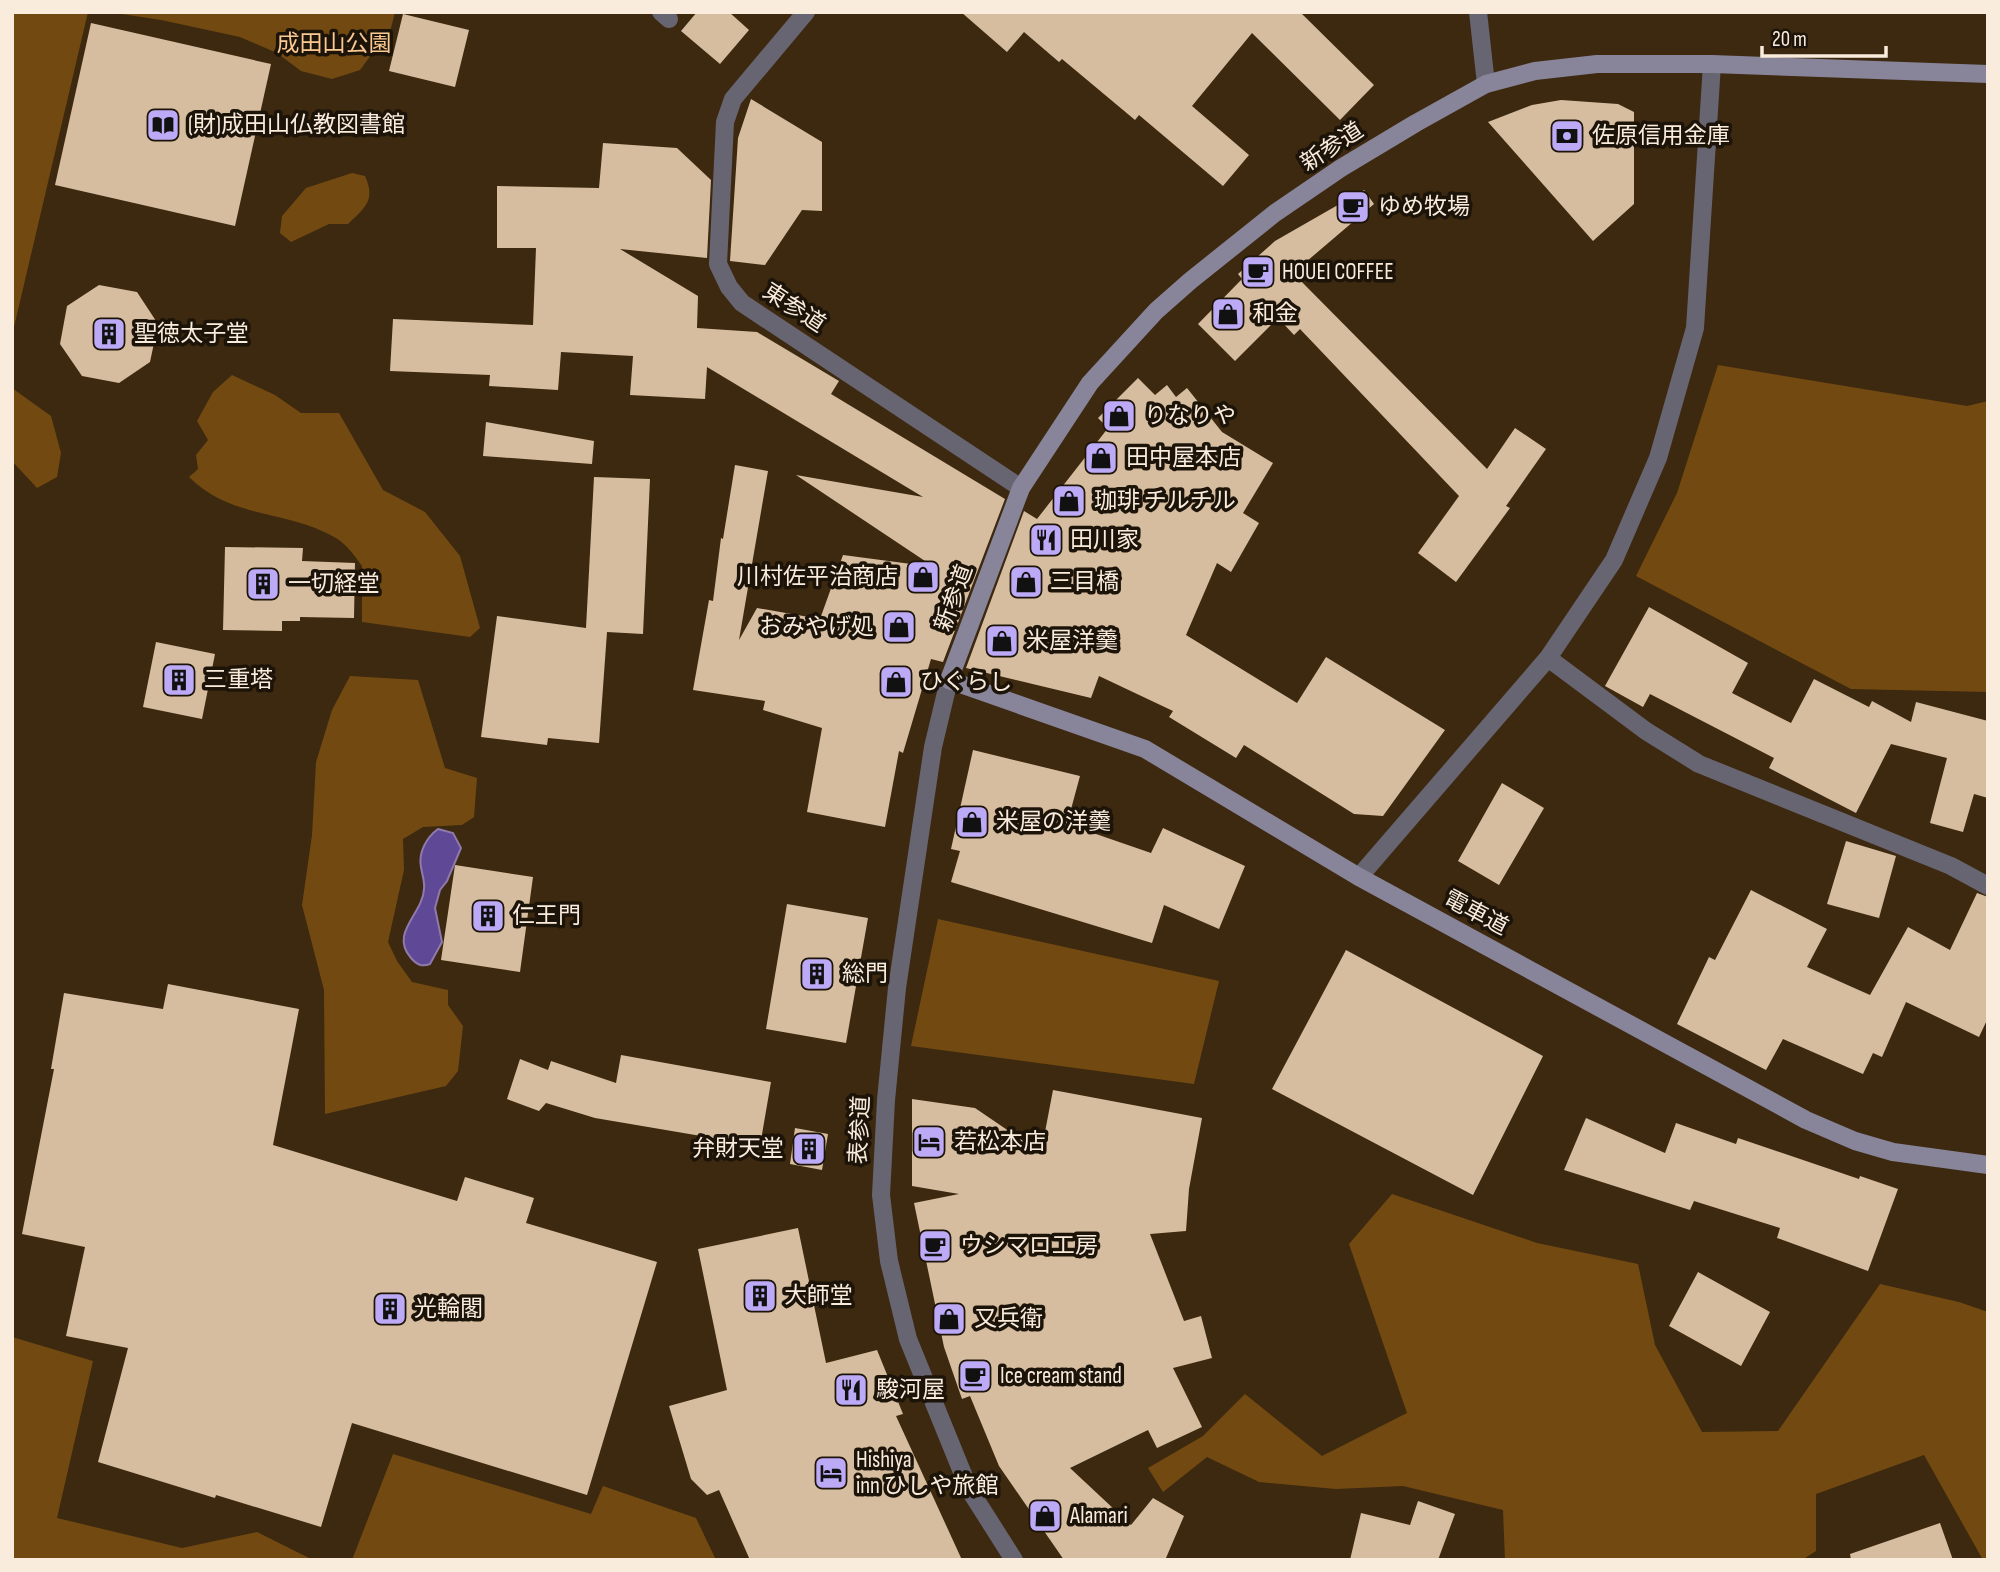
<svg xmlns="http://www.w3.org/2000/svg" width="2000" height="1572" viewBox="0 0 2000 1572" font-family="'Sofia Sans Condensed','Noto Sans JP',sans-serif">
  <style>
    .green { fill: #724a11 }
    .water { fill: #5f4996; stroke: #8e7aab; stroke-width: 2 }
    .building { fill: #d6bda0 }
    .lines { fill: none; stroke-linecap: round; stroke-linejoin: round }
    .street { stroke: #686573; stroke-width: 18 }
    .secondary { stroke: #88849a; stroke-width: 18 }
    .labels { text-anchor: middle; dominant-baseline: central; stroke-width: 7; stroke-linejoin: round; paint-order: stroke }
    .park-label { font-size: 23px; fill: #fac991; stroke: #1d1409 }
    .poi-label { font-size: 23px; fill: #faecdd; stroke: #1d1409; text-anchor: start }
    .street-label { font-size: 23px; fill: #faecdd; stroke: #1d1409 }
  </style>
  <rect width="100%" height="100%" fill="#3d290f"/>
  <path class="green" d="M 12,12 L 88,12 L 14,327 L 12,348 Z
    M 109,12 L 395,12 L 391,28 L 360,70 L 332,79 L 301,71 L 277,53 L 240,37 L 161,20 Z
    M 352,173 L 365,176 C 376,200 365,208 348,224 L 329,224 L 291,242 L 280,233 L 282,216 L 306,188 Z
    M 1718,365 L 1967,406 L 1988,401 L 1988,692 L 1851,689 L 1636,576 L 1677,493 Z
    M 232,375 L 275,395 L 301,413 L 339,413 L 383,490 L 425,512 L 460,556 L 480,628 L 470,637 L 362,622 L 362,566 C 355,556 346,544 336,538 C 287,509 232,520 189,477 L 198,469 L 196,455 L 208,440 L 197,421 L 213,392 Z
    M 12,388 L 51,416 L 61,453 L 57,477 L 37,488 L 12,461 Z
    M 350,676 L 418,680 L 445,768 L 477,778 L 474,817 L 462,825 L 423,827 L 403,839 L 404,870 L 388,942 L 397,961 L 412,982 L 448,990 L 448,1005 L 463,1026 L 458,1071 L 446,1086 L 325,1114 L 324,990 L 302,905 L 312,835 L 316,762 L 332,710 Z
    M 938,919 L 1219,981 L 1194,1084 L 911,1046 Z
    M 1392,1194 L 1537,1243 L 1638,1264 L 1655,1345 L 1702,1432 L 1778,1431 L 1880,1284 L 1959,1302 L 1988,1312 L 1988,1560 L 1983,1560 L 1924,1455 L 1816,1494 L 1816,1551 L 1802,1560 L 1505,1560 L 1503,1510 L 1403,1486 L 1336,1489 L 1259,1482 L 1207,1457 L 1163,1492 L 1148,1468 L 1203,1436 L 1245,1394 L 1322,1456 L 1407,1413 L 1349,1244 Z
    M 12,1337 L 93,1361 L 57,1518 L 182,1548 L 257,1532 L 313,1560 L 12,1560 Z
    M 393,1454 L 591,1514 L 603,1486 L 696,1518 L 716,1560 L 352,1560 Z"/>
  <path class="water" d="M 438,829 L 453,833 L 461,848 L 447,881 L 440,890 L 435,908 L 442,942 L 430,964 C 422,967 417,965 411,958 C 389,933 423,914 424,889 C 425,882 422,874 421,867 C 418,852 427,837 438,829 Z"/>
  <path class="building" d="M 697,12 L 729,12 L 749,30 L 720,64 L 681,31 Z
    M 961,12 L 1300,12 L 1374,85 L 1340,120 L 1252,33 L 1192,106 L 1249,155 L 1223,186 L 1139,115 L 1135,120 L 1062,59 L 1059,62 L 1024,32 L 1007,52 Z
    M 403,14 L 469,30 L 455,87 L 389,71 Z
    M 91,23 L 271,64 L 235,226 L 55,185 Z
    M 751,99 L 822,142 L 822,211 L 802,210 L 765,265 L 730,261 L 738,138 Z
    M 1561,100 L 1618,104 L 1634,112 L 1634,204 L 1593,241 L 1488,122 L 1532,105 Z
    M 603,143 L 677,148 L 711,180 L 707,258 L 620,249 L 698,296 L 697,328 L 757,332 L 839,381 L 831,394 L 1005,499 L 943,662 L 931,659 L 903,753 L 899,751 L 885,827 L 807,812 L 822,728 L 763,710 L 765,701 L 693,690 L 709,600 L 713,601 L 721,538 L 723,539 L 735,465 L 768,471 L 739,640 L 757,608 L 820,619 L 843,555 L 934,567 L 796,475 L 923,497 L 707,367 L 705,399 L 630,395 L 633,356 L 561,352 L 558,390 L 489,386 L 490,375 L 390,371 L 393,319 L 533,325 L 536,248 L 497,248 L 497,186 L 599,188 Z
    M 1364,190 L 1374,204 L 1293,273 L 1487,469 L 1515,428 L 1546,449 L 1506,506 L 1510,508 L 1456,582 L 1418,553 L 1459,496 L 1300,329 L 1294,335 L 1278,318 L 1235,361 L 1198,324 L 1242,279 L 1238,274 L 1275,241 Z
    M 99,285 L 137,292 L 158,324 L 150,362 L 119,383 L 82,376 L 60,344 L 67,306 Z
    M 1138,378 L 1155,395 L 1167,385 L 1176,397 L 1187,388 L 1222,432 L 1273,463 L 1243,513 L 1259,523 L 1231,572 L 1217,563 L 1186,635 L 1297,703 L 1326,657 L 1445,730 L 1383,816 L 1354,814 L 1244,745 L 1236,758 L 1169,717 L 1173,711 L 1099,676 L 1091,698 L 966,668 L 1024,511 L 1037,519 L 1108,428 L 1098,418 Z
    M 486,422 L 594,441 L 592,464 L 483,456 Z
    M 594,477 L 650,479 L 643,634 L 607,632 L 599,743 L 548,738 L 547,745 L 481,737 L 497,616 L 586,628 Z
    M 225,547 L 303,548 L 302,561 L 355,563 L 354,618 L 300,617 L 300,621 L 282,621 L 282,631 L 223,630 Z
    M 1649,607 L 1748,663 L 1732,693 L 1791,723 L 1814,679 L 1869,707 L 1872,701 L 1911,722 L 1916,702 L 1988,721 L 1988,798 L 1974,794 L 1963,832 L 1930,823 L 1947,758 L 1891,744 L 1856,813 L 1769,768 L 1774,758 L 1650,694 L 1643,707 L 1605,686 Z
    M 156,642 L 215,654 L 202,719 L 143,707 Z
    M 973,750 L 1080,776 L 1067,824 L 1151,853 L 1163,828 L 1245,866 L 1219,929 L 1164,905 L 1152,943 L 951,882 L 960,851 L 951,849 Z
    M 1502,783 L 1544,808 L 1499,885 L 1458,861 Z
    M 1846,841 L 1896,856 L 1879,918 L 1827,904 Z
    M 455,865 L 533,877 L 520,972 L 441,960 Z
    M 1751,890 L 1827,929 L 1807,967 L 1870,995 L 1908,927 L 1950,950 L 1977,893 L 1988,897 L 1988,1018 L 1979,1037 L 1906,1002 L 1882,1057 L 1873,1053 L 1863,1074 L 1783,1039 L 1766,1070 L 1677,1024 L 1709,957 L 1715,960 Z
    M 787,904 L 868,918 L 846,1043 L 766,1029 Z
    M 1346,950 L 1543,1056 L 1473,1195 L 1272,1089 Z
    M 168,984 L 299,1009 L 273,1145 L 457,1201 L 465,1177 L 534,1198 L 526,1223 L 657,1262 L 587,1495 L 352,1423 L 321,1527 L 216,1495 L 215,1498 L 98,1462 L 128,1348 L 66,1336 L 85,1247 L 22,1234 L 54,1069 L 51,1069 L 64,993 L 163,1009 Z
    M 621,1055 L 771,1082 L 760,1146 L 595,1118 L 546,1103 L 539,1111 L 507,1099 L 520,1059 L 548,1070 L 551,1061 L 616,1083 Z
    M 1053,1090 L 1202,1118 L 1189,1189 L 1186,1231 L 1150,1234 L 1184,1321 L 1201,1316 L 1212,1358 L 1173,1368 L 1202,1427 L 1157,1448 L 1148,1430 L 1070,1468 L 1131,1525 L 1153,1498 L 1184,1516 L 1166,1558 L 1168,1560 L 1064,1560 L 999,1466 L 970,1396 L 962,1399 L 944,1347 L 914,1203 L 959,1194 L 912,1186 L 912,1099 L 975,1108 L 1041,1153 Z
    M 1586,1118 L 1665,1153 L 1676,1123 L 1736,1144 L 1738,1138 L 1859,1179 L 1860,1176 L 1898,1189 L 1868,1271 L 1777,1238 L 1780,1228 L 1694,1201 L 1690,1210 L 1564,1170 Z
    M 795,1128 L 828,1134 L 822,1170 L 790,1164 Z
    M 798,1228 L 826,1363 L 877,1350 L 903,1414 L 896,1416 L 962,1560 L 750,1560 L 719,1490 L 707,1495 L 691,1479 L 669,1406 L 727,1390 L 698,1249 Z
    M 1698,1272 L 1770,1312 L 1741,1366 L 1669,1326 Z
    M 1418,1501 L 1455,1514 L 1438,1560 L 1350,1560 L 1361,1513 L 1410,1525 Z
    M 1940,1523 L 1953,1560 L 1851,1560 L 1850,1554 Z"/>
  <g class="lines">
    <path class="street" d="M 661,12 L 669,19
      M 806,12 L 733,99 L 725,122 L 718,264 L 729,287 L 742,303 L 1021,488
      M 1478,12 L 1486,84
      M 1548,658 L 1646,731 L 1699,764 L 1951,866 L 1988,886
      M 949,680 L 933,747 L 897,988 L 886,1100 L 881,1195 L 889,1261 L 908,1339 L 969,1489 L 1014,1560
      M 1359,877 L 1548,658 L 1614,560 L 1658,458 L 1695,328 L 1712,64"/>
    <path class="secondary" d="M 1988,74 L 1712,64 L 1597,64 L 1535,71 L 1486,84 L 1416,123 L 1341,168 L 1275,213 L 1190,281 L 1156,311 L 1090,383 L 1021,488 L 949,680 L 1145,749 L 1359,877 L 1806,1120 L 1855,1141 L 1893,1152 L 1988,1165"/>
  </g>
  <defs>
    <symbol id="library-square" viewBox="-11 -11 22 22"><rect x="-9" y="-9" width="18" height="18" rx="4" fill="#bcaaf6" stroke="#1d1409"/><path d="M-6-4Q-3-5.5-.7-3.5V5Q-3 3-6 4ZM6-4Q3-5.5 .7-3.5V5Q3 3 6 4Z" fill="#111"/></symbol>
    <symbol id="bank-square" viewBox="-11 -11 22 22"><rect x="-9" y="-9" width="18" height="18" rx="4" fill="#bcaaf6" stroke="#1d1409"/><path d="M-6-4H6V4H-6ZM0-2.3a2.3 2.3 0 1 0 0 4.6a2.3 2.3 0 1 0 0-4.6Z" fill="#111"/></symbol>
    <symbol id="cafe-square" viewBox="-11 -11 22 22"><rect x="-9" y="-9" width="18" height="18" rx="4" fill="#bcaaf6" stroke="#1d1409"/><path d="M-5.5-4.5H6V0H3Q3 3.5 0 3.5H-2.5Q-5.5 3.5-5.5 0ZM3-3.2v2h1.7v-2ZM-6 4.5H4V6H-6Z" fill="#111"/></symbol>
    <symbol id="shop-square" viewBox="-11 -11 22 22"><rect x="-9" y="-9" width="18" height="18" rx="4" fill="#bcaaf6" stroke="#1d1409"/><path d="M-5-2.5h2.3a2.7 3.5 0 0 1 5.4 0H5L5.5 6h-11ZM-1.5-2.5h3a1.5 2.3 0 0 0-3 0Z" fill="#111"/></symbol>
    <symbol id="building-square" viewBox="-11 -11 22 22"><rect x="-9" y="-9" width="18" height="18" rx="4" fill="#bcaaf6" stroke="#1d1409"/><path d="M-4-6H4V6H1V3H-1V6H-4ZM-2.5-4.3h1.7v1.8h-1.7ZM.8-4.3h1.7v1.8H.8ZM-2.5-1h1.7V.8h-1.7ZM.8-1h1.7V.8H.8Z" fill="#111"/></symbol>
    <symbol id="restaurant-square" viewBox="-11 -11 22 22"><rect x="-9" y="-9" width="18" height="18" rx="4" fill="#bcaaf6" stroke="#1d1409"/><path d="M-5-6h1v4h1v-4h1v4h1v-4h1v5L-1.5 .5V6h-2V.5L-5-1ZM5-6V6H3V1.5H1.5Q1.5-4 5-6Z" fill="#111"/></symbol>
    <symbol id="hotel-square" viewBox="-11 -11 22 22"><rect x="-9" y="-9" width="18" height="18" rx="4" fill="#bcaaf6" stroke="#1d1409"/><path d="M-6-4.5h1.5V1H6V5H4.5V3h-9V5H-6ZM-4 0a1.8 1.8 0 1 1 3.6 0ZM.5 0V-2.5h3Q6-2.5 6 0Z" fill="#111"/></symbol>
  </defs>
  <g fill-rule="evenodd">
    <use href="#library-square" x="144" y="106" width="38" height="38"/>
    <use href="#bank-square" x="1548" y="117" width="38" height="38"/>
    <use href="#cafe-square" x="1334" y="188" width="38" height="38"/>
    <use href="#cafe-square" x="1239" y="253" width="38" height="38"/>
    <use href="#shop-square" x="1209" y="295" width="38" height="38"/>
    <use href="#building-square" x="90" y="315" width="38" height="38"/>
    <use href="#shop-square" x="1100" y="397" width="38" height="38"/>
    <use href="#shop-square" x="1082" y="439" width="38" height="38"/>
    <use href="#shop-square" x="1050" y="482" width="38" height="38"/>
    <use href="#restaurant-square" x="1027" y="521" width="38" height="38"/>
    <use href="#shop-square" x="904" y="558" width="38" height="38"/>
    <use href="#shop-square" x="1007" y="563" width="38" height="38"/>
    <use href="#building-square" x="244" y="565" width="38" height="38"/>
    <use href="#shop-square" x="880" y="608" width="38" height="38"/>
    <use href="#shop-square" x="983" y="622" width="38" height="38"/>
    <use href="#building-square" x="160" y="661" width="38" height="38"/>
    <use href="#shop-square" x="877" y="663" width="38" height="38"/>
    <use href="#shop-square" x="953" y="803" width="38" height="38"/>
    <use href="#building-square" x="469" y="897" width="38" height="38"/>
    <use href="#building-square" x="798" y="955" width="38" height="38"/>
    <use href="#hotel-square" x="910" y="1123" width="38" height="38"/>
    <use href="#building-square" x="790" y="1130" width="38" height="38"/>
    <use href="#cafe-square" x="916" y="1227" width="38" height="38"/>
    <use href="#building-square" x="741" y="1277" width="38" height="38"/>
    <use href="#building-square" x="371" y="1290" width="38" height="38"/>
    <use href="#shop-square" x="930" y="1300" width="38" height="38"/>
    <use href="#cafe-square" x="956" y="1357" width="38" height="38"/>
    <use href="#restaurant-square" x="832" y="1371" width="38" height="38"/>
    <use href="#hotel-square" x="812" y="1454" width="38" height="38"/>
    <use href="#shop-square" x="1026" y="1497" width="38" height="38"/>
  </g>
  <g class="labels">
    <g class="park-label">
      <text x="334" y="44">成田山公園</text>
    </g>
    <g class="poi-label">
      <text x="188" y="125">(財)成田山仏教図書館</text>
      <text x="1592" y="136">佐原信用金庫</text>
      <text x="1378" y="207">ゆめ牧場</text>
      <text x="1282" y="272">HOUEI COFFEE</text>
      <text x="1252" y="314">和金</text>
      <text x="134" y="334">聖徳太子堂</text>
      <text x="1144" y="416">りなりや</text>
      <text x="1126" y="458">田中屋本店</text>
      <text x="1094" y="501">珈琲 チルチル</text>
      <text x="1070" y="540">田川家</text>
      <text x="898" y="577" text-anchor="end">川村佐平治商店</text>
      <text x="1050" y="582">三目橋</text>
      <text x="288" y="584">一切経堂</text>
      <text x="874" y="627" text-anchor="end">おみやげ処</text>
      <text x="1026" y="641">米屋洋羹</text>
      <text x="204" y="680">三重塔</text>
      <text x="920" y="682">ひぐらし</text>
      <text x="996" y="822">米屋の洋羹</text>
      <text x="512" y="916">仁王門</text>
      <text x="842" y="974">総門</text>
      <text x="954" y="1142">若松本店</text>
      <text x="784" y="1149" text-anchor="end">弁財天堂</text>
      <text x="960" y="1246">ウシマロ工房</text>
      <text x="784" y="1296">大師堂</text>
      <text x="414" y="1309">光輪閣</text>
      <text x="974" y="1319">又兵衛</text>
      <text x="1000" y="1376">Ice cream stand</text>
      <text x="876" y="1390">駿河屋</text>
      <text x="856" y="1460">Hishiya<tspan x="856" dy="26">inn ひしや旅館</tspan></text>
      <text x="1070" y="1516">Alamari</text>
    </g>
    <g class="street-label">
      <text transform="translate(1332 147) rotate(-33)">新参道</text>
      <text transform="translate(794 308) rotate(33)">東参道</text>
      <text transform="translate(954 598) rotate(-70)">新参道</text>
      <text transform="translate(1476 913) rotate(28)">電車道</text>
      <text transform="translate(860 1130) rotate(-87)">表参道</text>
    </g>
  </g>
  <rect width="2000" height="1572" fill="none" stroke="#faecdd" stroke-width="28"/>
  <path d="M1762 46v10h124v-10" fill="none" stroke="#faecdd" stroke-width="3.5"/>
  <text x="1772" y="46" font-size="21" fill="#faecdd" stroke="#1d1409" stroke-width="5" paint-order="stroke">20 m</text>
</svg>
